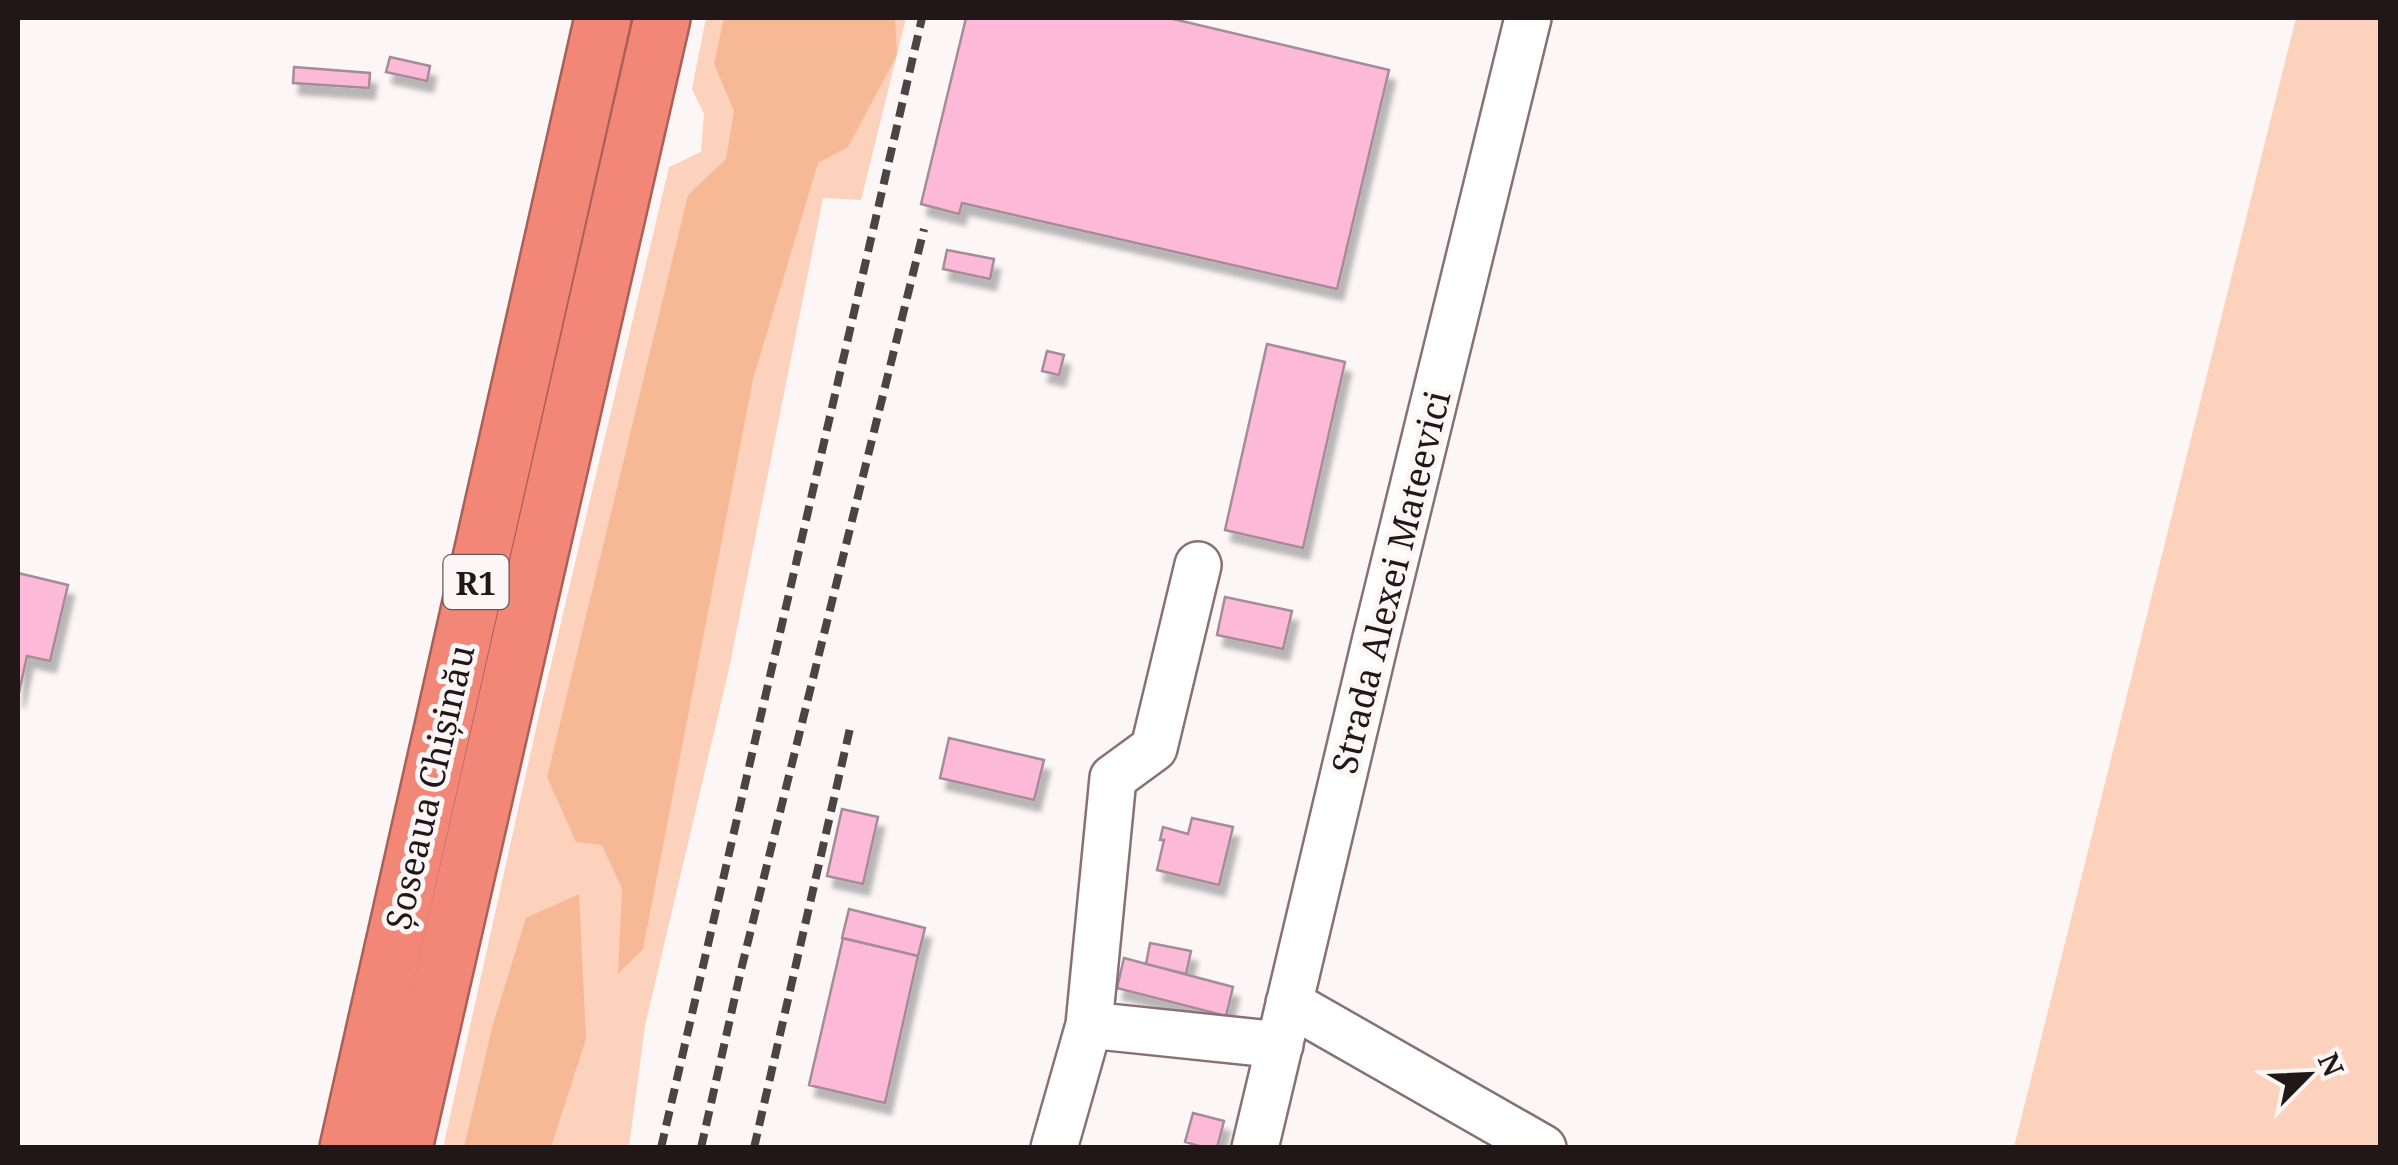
<svg xmlns="http://www.w3.org/2000/svg" width="2398" height="1165" viewBox="0 0 2398 1165" font-family="'Noto Serif',serif">
  <style>
    .green { fill: #fcd2bc }
    .forest { fill: #f7b896 }
    .building { fill: #fcb9d8; stroke: #a48d97; stroke-width: 2.5; filter: url(#shadow) }
    .lines { fill: none; stroke-linecap: round; stroke-linejoin: round }
    .minor-casing { stroke: #887073; stroke-width: 50 }
    .highway-casing { stroke: #a96056; stroke-width: 60 }
    .minor { stroke: #fff; stroke-width: 45 }
    .highway { stroke: #f28777; stroke-width: 55 }
    .rail { stroke: #4c4345; stroke-width: 8; stroke-dasharray: 15 8; stroke-linecap: butt }
    .labels { text-anchor: middle; dominant-baseline: central; stroke-width: 10; stroke-linejoin: round; paint-order: stroke }
    .shield { fill: #fcf6f7; stroke: #635a5c; stroke-width: 2.5 }
    .shield-label { font-size: 32px; font-weight: bold; fill: #211719 }
    .street-label { font-size: 35px; fill: #211719; stroke: #fcf6f7 }
  </style>
  <defs>
    <filter id="shadow"><feDropShadow dx="6" dy="11" stdDeviation="2.5" flood-color="#0004"/></filter>
  </defs>
  <rect width="100%" height="100%" fill="#fcf6f7"/>
  <path class="green" d="M 706,18 L 906,18 L 861,200 L 823,198 L 729,669 L 645,1026 L 629,1147 L 443,1148 L 539,715 L 669,167 L 701,152 L 704,114 L 692,89 Z
    M 2296,18 L 2380,18 L 2380,1147 L 2014,1147 Z"/>
  <path class="forest" d="M 724,18 L 895,18 L 897,55 L 848,147 L 818,163 L 753,379 L 643,949 L 618,974 L 622,889 L 602,845 L 576,842 L 547,777 L 688,195 L 726,159 L 734,111 L 714,64 Z
    M 579,894 L 586,1039 L 551,1147 L 464,1147 L 493,1024 L 526,918 Z"/>
  <path class="building" d="M 966,18 L 1169,18 L 1389,70 L 1337,289 L 962,203 L 959,214 L 921,204 Z
    M 390,57 L 430,66 L 427,81 L 386,72 Z
    M 294,67 L 370,73 L 369,88 L 293,83 Z
    M 947,250 L 994,259 L 990,279 L 943,269 Z
    M 1267,344 L 1345,362 L 1303,548 L 1225,530 Z
    M 1047,351 L 1064,355 L 1059,375 L 1042,371 Z
    M 18,573 L 68,585 L 50,661 L 27,656 L 18,697 Z
    M 1225,597 L 1292,611 L 1283,649 L 1217,635 Z
    M 949,738 L 1044,760 L 1034,800 L 940,778 Z
    M 842,809 L 878,817 L 863,884 L 827,876 Z
    M 1192,818 L 1233,827 L 1219,885 L 1157,870 L 1164,840 L 1160,840 L 1163,827 L 1188,834 Z
    M 849,909 L 925,928 L 918,956 L 842,938 Z
    M 843,938 L 918,956 L 885,1103 L 809,1085 Z
    M 1150,943 L 1191,951 L 1186,974 L 1146,964 Z
    M 1124,958 L 1233,987 L 1226,1016 L 1117,988 Z
    M 1193,1113 L 1224,1121 L 1217,1148 L 1206,1148 L 1185,1142 Z"/>
  <g class="lines">
    <defs>
      <path id="minor" d="M 1289,1003 L 1543,1148
        M 1089,1025 L 1280,1045
        M 1054,1148 L 1089,1025 L 1113,778 L 1154,748 L 1198,565
        M 1255,1148 L 1376,638 L 1528,18"/>
      <path id="highway" d="M 348,1148 L 603,18
        M 404,1148 L 662,18"/>
    </defs>
    <use href="#minor" class="minor-casing"/>
    <use href="#highway" class="highway-casing"/>
    <use href="#minor" class="minor"/>
    <use href="#highway" class="highway"/>
    <path class="rail" d="M 661,1148 L 922,18
      M 701,1148 L 741,970 L 924,229
      M 754,1148 L 851,724"/>
  </g>
  <g class="labels">
    <rect class="shield" x="443.5" y="555" width="65" height="54" rx="8"/>
    <g class="shield-label">
      <text x="476" y="582">R1</text>
    </g>
    <g class="street-label">
      <text transform="translate(1390 582) rotate(-76)">Strada Alexei Mateevici</text>
      <text transform="translate(429 787) rotate(-77)">Șoseaua Chișinău</text>
    </g>
  </g>
  <rect width="2398" height="1165" fill="none" stroke="#211719" stroke-width="40"/>
  <g transform="translate(2308 1075) rotate(66)" stroke="#fcf6f7" stroke-width="8" paint-order="stroke">
  <path d="M0-8L18 38L0 25L-18 38Z" fill="#211719"/>
  <text y="-15" font-size="28" font-weight="bold" text-anchor="middle" fill="#211719">N</text>
  </g>
</svg>
